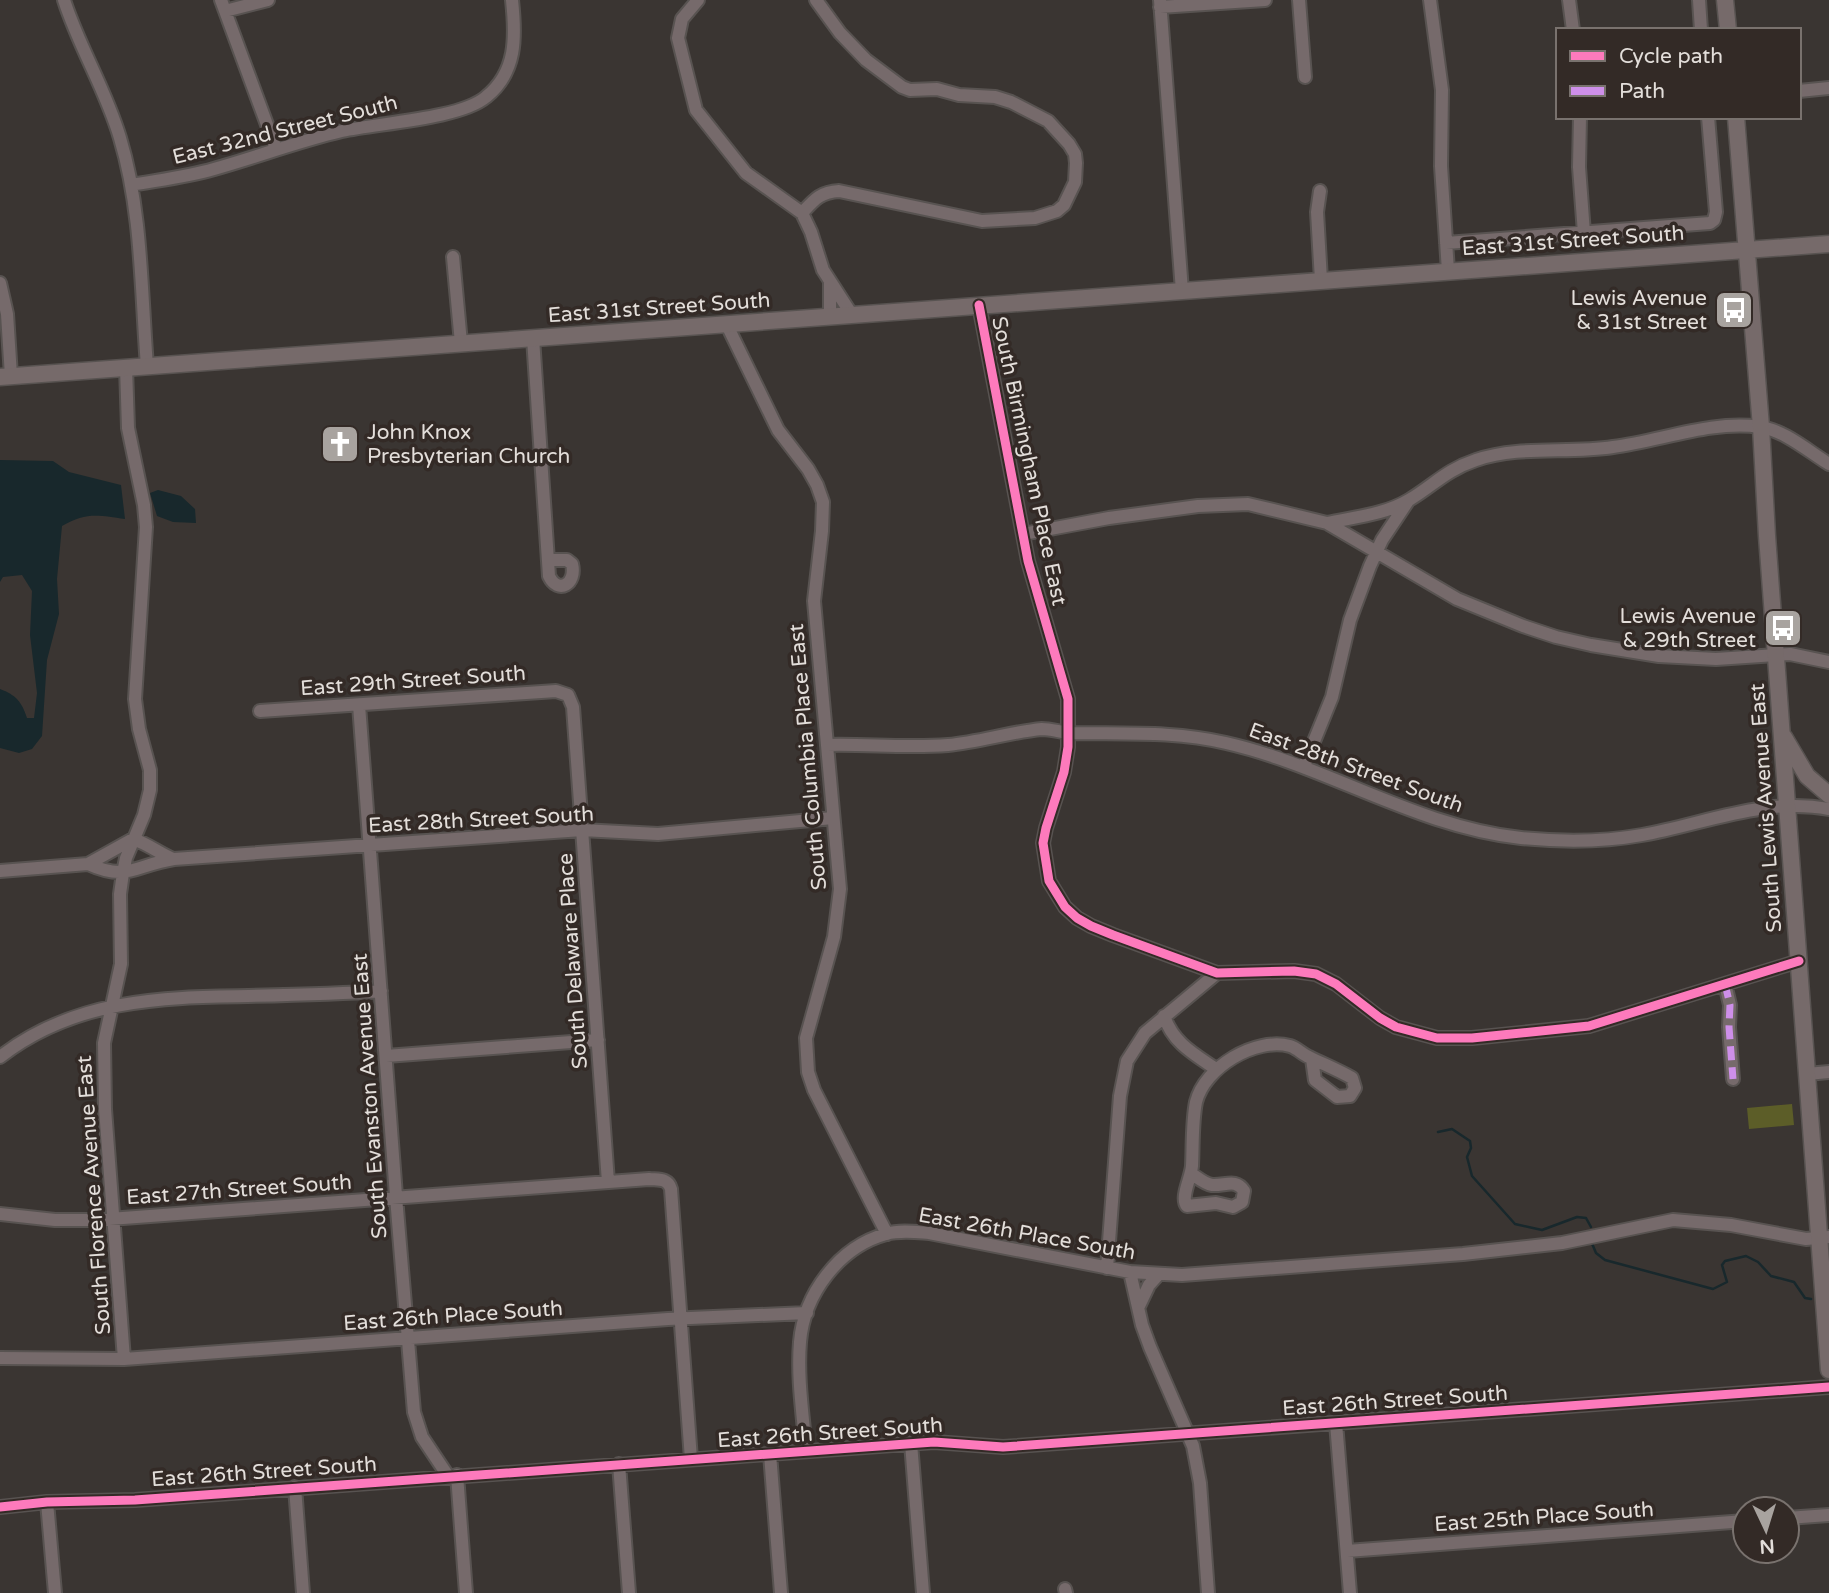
<svg xmlns="http://www.w3.org/2000/svg" width="1829" height="1593" viewBox="0 0 1829 1593" font-family="'Varela Round',sans-serif">
  <style>
    .green { fill: #5c5d28 }
    .water { fill: #18282c }
    .lines { fill: none; stroke-linecap: round; stroke-linejoin: round }
    .stream { stroke: #18282c; stroke-width: 2.5 }
    .minor-casing { stroke: #585351; stroke-width: 16 }
    .major-casing { stroke: #585351; stroke-width: 19 }
    .minor { stroke: #766a6b; stroke-width: 12 }
    .major { stroke: #766a6a; stroke-width: 16 }
    .quiet { stroke: #ce8fe9; stroke-width: 7; stroke-dasharray: 14 7; stroke-linecap: butt }
    .cycleway-casing { stroke: #332a26; stroke-width: 13 }
    .cycleway { stroke: #fd7abc; stroke-width: 9 }
    .labels { text-anchor: middle; dominant-baseline: central; stroke-width: 7; stroke-linejoin: round; paint-order: stroke }
    .street-label { font-size: 21px; fill: #e3deda; stroke: #332a26 }
    .poi-label { font-size: 21px; fill: #e3deda; stroke: #332a26; text-anchor: end }
  </style>
  <rect width="100%" height="100%" fill="#3a3532"/>
  <path class="green" d="M 1792,1104 L 1794,1125 L 1749,1129 L 1747,1108 Z"/>
  <path class="water" d="M 0,460 L 53,461 L 69,472 L 121,485 L 125,519 C 99,515 85,512 62,526 L 57,579 L 59,614 L 47,660 L 42,736 L 32,749 L 19,753 L 0,748 L 0,689 C 16,695 22,702 27,718 L 34,718 L 37,693 L 30,635 L 32,591 L 22,575 L 3,577 L 0,582 Z
    M 158,490 L 181,496 L 195,509 L 196,523 L 173,522 L 157,516 L 150,493 Z"/>
  <g class="lines">
    <path class="stream" d="M 1438,1132 L 1452,1129 L 1470,1141 L 1471,1148 L 1467,1157 L 1472,1176 L 1515,1224 L 1542,1230 L 1577,1217 L 1586,1218 L 1591,1227
      M 1591,1241 L 1596,1253 L 1605,1260 L 1713,1289 L 1727,1282 L 1722,1265 L 1725,1261 L 1746,1256 L 1758,1262 L 1771,1276 L 1794,1282 L 1805,1298 L 1811,1299"/>
    <defs>
      <path id="minor" d="M 64,0 C 79,47 106,90 120,138 C 142,211 141,291 147,366
        M 221,0 L 276,149
        M 698,0 L 682,19 L 678,38 L 696,110 L 746,173 L 802,213 C 814,200 820,192 839,191 L 982,221 L 1035,218 L 1057,211 L 1064,205 L 1075,182 L 1076,163 L 1075,154 L 1069,144 L 1048,121 L 1011,102 L 995,97 L 959,95 L 937,89 L 910,90 L 902,87 L 866,60 L 840,33 L 816,0
        M 1160,0 L 1182,291
        M 1299,0 L 1305,77
        M 1430,0 L 1442,90 L 1441,166 L 1448,271
        M 1569,0 L 1573,30
        M 1699,0 L 1701,30
        M 1160,7 L 1265,0
        M 225,11 L 268,0
        M 1799,91 L 1829,88
        M 1580,117 L 1579,167 L 1584,233
        M 131,185 C 159,180 187,177 214,169 C 257,157 299,141 342,131 C 378,123 460,119 486,97 C 517,72 516,37 512,0
        M 1320,191 L 1317,212 L 1321,280
        M 802,213 L 811,232 L 823,270 L 852,315
        M 1446,243 L 1710,223 L 1714,220 L 1716,212 L 1708,117
        M 453,257 L 461,343
        M 0,283 L 7,314 L 11,376
        M 979,305 L 1028,561 L 1068,699 L 1068,747 L 1064,772 L 1046,828 L 1043,843 L 1049,881 L 1065,907 L 1077,918 L 1091,926 L 1113,935 L 1217,973 L 1294,971 L 1316,974 L 1336,984 L 1380,1018 L 1396,1027 L 1437,1038 L 1472,1038 L 1589,1026 L 1799,961
        M 830,316 L 830,283
        M 726,323 L 778,430 L 808,469 L 817,485 L 823,502 L 822,531 L 814,601 L 840,889 L 834,937 L 806,1038 L 808,1072 L 814,1090 L 887,1234
        M 533,338 L 549,576 C 558,595 577,584 572,564 L 567,560 L 548,560
        M 1327,523 C 1354,517 1384,515 1409,500 C 1434,485 1446,470 1476,460 C 1520,445 1567,454 1613,447 C 1661,441 1711,420 1760,427 C 1784,430 1808,451 1829,464
        M 1023,534 L 1109,518 L 1198,506 L 1248,504 L 1327,523 L 1457,599 L 1523,626 L 1556,637 L 1591,645 L 1659,656 L 1716,659 L 1790,654 L 1829,662
        M 359,705 L 397,1209 L 414,1412 L 422,1437 L 448,1476
        M 260,711 L 556,691 L 568,695 L 573,707 L 608,1182
        M 827,745 C 867,744 908,748 948,745 C 980,742 1010,732 1042,729 C 1052,729 1063,733 1073,733 C 1125,734 1175,731 1226,743 C 1327,766 1417,827 1521,838 C 1561,842 1603,842 1642,835 C 1704,824 1765,797 1829,809
        M 1304,766 L 1332,697 L 1350,620 L 1370,566 L 1382,540 L 1408,501
        M 88,864 C 128,882 135,865 174,859 L 582,830 L 658,834 L 833,818
        M 0,871 L 88,864 L 133,839 C 148,844 159,853 173,859
        M 1725,984 L 1730,1005 L 1729,1027 L 1733,1079
        M 1164,1016 C 1173,1043 1194,1054 1216,1069
        M 386,1056 L 598,1040
        M 0,1057 C 73,1000 160,997 248,996 C 293,995 337,994 381,991
        M 1807,1074 L 1829,1072
        M 1192,1174 C 1198,1178 1205,1184 1212,1185 C 1225,1186 1236,1178 1244,1191 L 1242,1202 L 1233,1207 L 1216,1203 L 1187,1206 C 1180,1198 1191,1178 1192,1166 C 1193,1146 1192,1122 1196,1102 C 1205,1067 1255,1037 1290,1046 C 1297,1048 1302,1054 1309,1057 C 1323,1064 1338,1070 1352,1078 L 1355,1088 L 1350,1096 L 1337,1097 L 1315,1080 L 1312,1059
        M 0,1214 L 55,1220 L 96,1220 L 649,1179 C 659,1180 668,1178 671,1189 L 691,1459
        M 1107,1268 L 1120,1096 L 1127,1061 L 1145,1033 L 1217,973
        M 1130,1272 L 1142,1325 L 1150,1347 L 1193,1446 L 1200,1483 L 1208,1593
        M 1139,1306 L 1149,1285 L 1158,1275
        M 0,1358 L 124,1359 L 668,1319 L 807,1313
        M 124,1359 L 105,1109 L 104,1043 L 121,964 L 120,894 L 123,873 L 126,858 L 144,815 L 150,790 L 150,770 L 139,729 L 135,699 L 146,527 L 144,505 L 128,428 L 126,367
        M 1336,1423 L 1350,1593
        M 911,1443 L 923,1593
        M 806,1451 C 803,1415 797,1378 800,1342 C 804,1294 839,1247 886,1234 C 900,1230 915,1232 929,1233 L 1130,1272 L 1182,1275 L 1463,1254 L 1562,1243 L 1673,1220 L 1731,1225 L 1806,1239 L 1829,1237
        M 770,1454 L 781,1593
        M 619,1464 L 629,1593
        M 457,1475 L 466,1593
        M 295,1487 L 303,1593
        M 47,1502 L 55,1593
        M 0,1507 L 47,1502 L 135,1500 L 934,1442 L 1003,1447 L 1829,1387
        M 1787,1518 L 1829,1515
        M 1347,1551 L 1745,1521
        M 1065,1589 L 1066,1593"/>
      <path id="major" d="M 1725,0 L 1728,30
        M 1736,117 L 1761,427 L 1767,536 L 1829,1370
        M 0,377 L 1829,244
        M 1784,737 L 1807,776 L 1829,795"/>
    </defs>
    <use href="#minor" class="minor-casing"/>
    <use href="#major" class="major-casing"/>
    <use href="#minor" class="minor"/>
    <use href="#major" class="major"/>
    <path class="quiet" d="M 1725,984 L 1730,1005 L 1729,1027 L 1733,1079"/>
    <defs>
      <path id="cycleway" d="M 979,305 L 1028,561 L 1068,699 L 1068,747 L 1064,772 L 1046,828 L 1043,843 L 1049,881 L 1065,907 L 1077,918 L 1091,926 L 1113,935 L 1217,973 L 1294,971 L 1316,974 L 1336,984 L 1380,1018 L 1396,1027 L 1437,1038 L 1472,1038 L 1589,1026 L 1799,961
        M 0,1507 L 47,1502 L 135,1500 L 934,1442 L 1003,1447 L 1829,1387"/>
    </defs>
    <use href="#cycleway" class="cycleway-casing"/>
    <use href="#cycleway" class="cycleway"/>
  </g>
  <defs>
    <symbol id="bus-square" viewBox="-11 -11 22 22"><rect x="-9" y="-9" width="18" height="18" rx="4" fill="#a8a39f" stroke="#332a26"/><path d="M-5-6H5V4H4V6H2V4H-2V6H-4V4H-5ZM-3.5-4V0h7V-4ZM-3.5 1.2v1.5H-2V1.2ZM2 1.2v1.5H3.5V1.2Z" fill="#fff"/></symbol>
    <symbol id="church-square" viewBox="-11 -11 22 22"><rect x="-9" y="-9" width="18" height="18" rx="4" fill="#a8a39f" stroke="#332a26"/><path d="M-1.2-6h2.4v3.5h3.3v2.4h-3.3V6h-2.4V-.1h-3.3v-2.4h3.3Z" fill="#fff"/></symbol>
  </defs>
  <g fill-rule="evenodd">
    <use href="#bus-square" x="1712" y="288" width="44" height="44"/>
    <use href="#church-square" x="318" y="422" width="44" height="44"/>
    <use href="#bus-square" x="1761" y="606" width="44" height="44"/>
  </g>
  <g class="labels">
    <g class="street-label">
      <text transform="translate(285 130) rotate(-14)">East 32nd Street South</text>
      <text transform="translate(1573 241) rotate(-4)">East 31st Street South</text>
      <text transform="translate(659 308) rotate(-4)">East 31st Street South</text>
      <text transform="translate(1029 461) rotate(78)">South Birmingham Place East</text>
      <text transform="translate(413 681) rotate(-4)">East 29th Street South</text>
      <text transform="translate(808 757) rotate(-95)">South Columbia Place East</text>
      <text transform="translate(1356 768) rotate(20)">East 28th Street South</text>
      <text transform="translate(1766 808) rotate(-94)">South Lewis Avenue East</text>
      <text transform="translate(481 820) rotate(-3)">East 28th Street South</text>
      <text transform="translate(573 961) rotate(-94)">South Delaware Place</text>
      <text transform="translate(370 1096) rotate(-94)">South Evanston Avenue East</text>
      <text transform="translate(239 1190) rotate(-4)">East 27th Street South</text>
      <text transform="translate(94 1195) rotate(-94)">South Florence Avenue East</text>
      <text transform="translate(1027 1234) rotate(10)">East 26th Place South</text>
      <text transform="translate(453 1316) rotate(-4)">East 26th Place South</text>
      <text transform="translate(1395 1401) rotate(-4)">East 26th Street South</text>
      <text transform="translate(830 1433) rotate(-4)">East 26th Street South</text>
      <text transform="translate(264 1472) rotate(-4)">East 26th Street South</text>
      <text transform="translate(1544 1517) rotate(-4)">East 25th Place South</text>
    </g>
    <g class="poi-label">
      <text x="1707" y="298">Lewis Avenue<tspan x="1707" dy="24">&amp; 31st Street</tspan></text>
      <text x="367" y="432" text-anchor="start">John Knox<tspan x="367" dy="24">Presbyterian Church</tspan></text>
      <text x="1756" y="616">Lewis Avenue<tspan x="1756" dy="24">&amp; 29th Street</tspan></text>
    </g>
  </g>
  <rect x="1556" y="28" width="245" height="91" fill="#332a26" stroke="#79726e" stroke-width="2"/>
  <rect x="1570" y="51" width="35" height="10" fill="#fd7abc" stroke="#79726e" stroke-width="2"/>
  <text x="1619" y="63" font-size="21" fill="#e3deda">Cycle path</text>
  <rect x="1570" y="86" width="35" height="10" fill="#ce8fe9" stroke="#79726e" stroke-width="2"/>
  <text x="1619" y="98" font-size="21" fill="#e3deda">Path</text>
  <g transform="translate(1766 1530) rotate(176)"><circle r="33" fill="#332a26" stroke="#79726e" stroke-width="2"/>
  <path d="M0-5L12 26L0 18L-12 26Z" fill="#a8a39f"/>
  <text y="-10" font-size="19" font-weight="bold" text-anchor="middle" fill="#e3deda">N</text>
  </g>
</svg>
